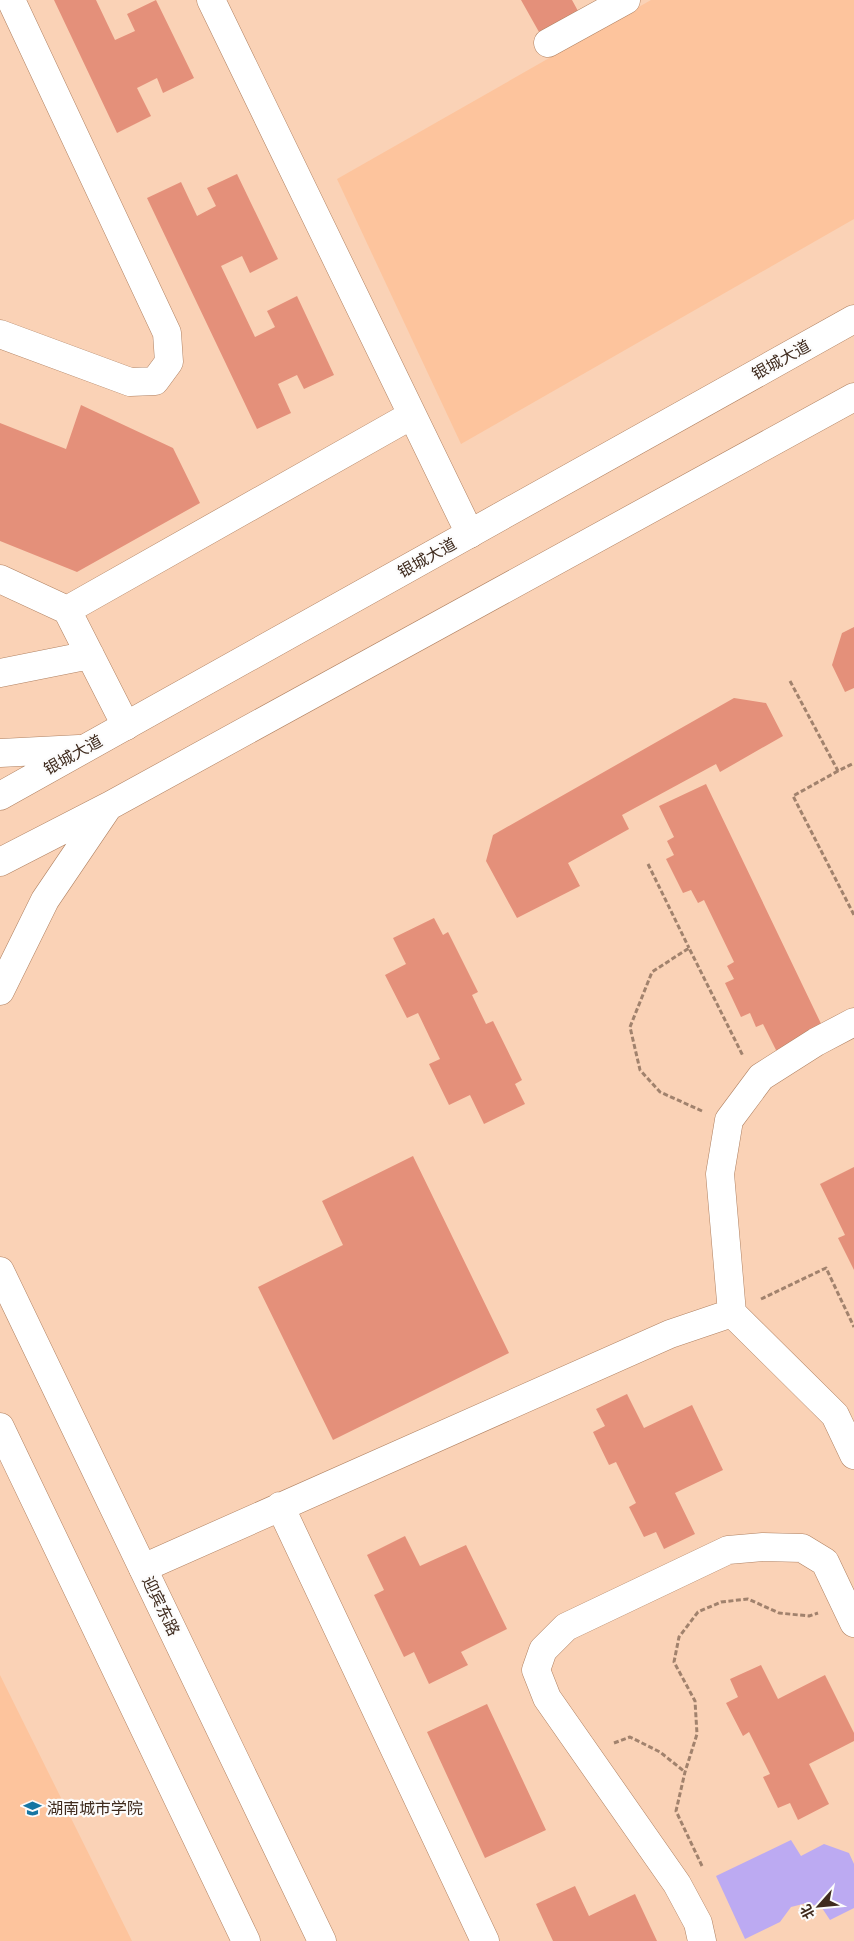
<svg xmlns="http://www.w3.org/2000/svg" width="854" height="1941" viewBox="0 0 854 1941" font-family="'Roboto Serif','Noto Sans SC',serif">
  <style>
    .built { fill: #fdc49d }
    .green { fill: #bcaaf2 }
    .building { fill: #e4907a }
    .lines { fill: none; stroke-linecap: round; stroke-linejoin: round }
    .minor-casing { stroke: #b08161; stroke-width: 29 }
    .primary-casing { stroke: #b08161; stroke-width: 29 }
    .trunk-casing { stroke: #b08161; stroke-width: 29 }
    .path { stroke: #a1826d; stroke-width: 3; stroke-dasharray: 5 2.5; stroke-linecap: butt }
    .minor { stroke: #fff; stroke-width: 28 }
    .primary { stroke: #fff; stroke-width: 28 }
    .trunk { stroke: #fff; stroke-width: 28 }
    .labels { text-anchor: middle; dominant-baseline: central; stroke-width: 4.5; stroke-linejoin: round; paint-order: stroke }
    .street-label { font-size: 16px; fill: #3f2b1e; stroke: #fcfcfc }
    .poi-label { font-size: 16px; fill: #3f2b1e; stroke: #fcfcfc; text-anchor: start }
  </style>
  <rect width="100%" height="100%" fill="#fad2b6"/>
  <path class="built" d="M 651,0 L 854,0 L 854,219 L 461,444 L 337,179 Z
    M 0,1675 L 132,1941 L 0,1941 Z"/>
  <path class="green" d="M 791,1840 L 801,1856 L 824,1844 L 849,1853 L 854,1864 L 854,1908 L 830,1920 L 822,1908 L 807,1903 L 791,1907 L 780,1922 L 745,1939 L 716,1876 Z"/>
  <path class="building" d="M 54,0 L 96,0 L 115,40 L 135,31 L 127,14 L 156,0 L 194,78 L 163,93 L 157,78 L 137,88 L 151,116 L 117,133 Z
    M 521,0 L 572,0 L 578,11 L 539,32 Z
    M 237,174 L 278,259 L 250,273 L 242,256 L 221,266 L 255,337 L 275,327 L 267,311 L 297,296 L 334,375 L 304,389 L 297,375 L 278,384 L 291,413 L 257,429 L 147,198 L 181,182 L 197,216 L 216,206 L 207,188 Z
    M 81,405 L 173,448 L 200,503 L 77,572 L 0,541 L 0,423 L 66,449 Z
    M 854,627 L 854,688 L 845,692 L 832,665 L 842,633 Z
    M 734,698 L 766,703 L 783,736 L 720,772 L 716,764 L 622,815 L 629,829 L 568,863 L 580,886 L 517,918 L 486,861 L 493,835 Z
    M 706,784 L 825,1032 L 778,1054 L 763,1024 L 756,1027 L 750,1013 L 741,1017 L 725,983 L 734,979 L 727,966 L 734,962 L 704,900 L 698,903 L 691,890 L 683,893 L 666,859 L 674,855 L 667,841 L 674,837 L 659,806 Z
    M 434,918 L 443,935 L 448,932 L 478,992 L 472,995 L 486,1024 L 493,1021 L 522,1080 L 515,1084 L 525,1104 L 484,1124 L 470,1095 L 449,1105 L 429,1064 L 440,1059 L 418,1013 L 407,1018 L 385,975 L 406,964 L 393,938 Z
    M 413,1156 L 509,1353 L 333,1440 L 258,1287 L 343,1245 L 322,1201 Z
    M 854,1167 L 854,1270 L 838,1238 L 845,1235 L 820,1184 Z
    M 627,1394 L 644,1428 L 692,1405 L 723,1470 L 675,1493 L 695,1534 L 664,1549 L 656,1532 L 644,1537 L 629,1507 L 636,1503 L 616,1462 L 609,1465 L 593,1432 L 605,1426 L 596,1409 Z
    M 405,1536 L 420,1566 L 466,1545 L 507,1629 L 461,1652 L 468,1665 L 429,1684 L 414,1652 L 404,1657 L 374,1595 L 384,1590 L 367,1555 Z
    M 761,1665 L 778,1699 L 825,1675 L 854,1733 L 854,1741 L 809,1764 L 829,1804 L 798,1820 L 790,1803 L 778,1808 L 763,1777 L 770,1774 L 749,1732 L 743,1736 L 726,1703 L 738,1697 L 730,1679 Z
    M 487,1704 L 546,1830 L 485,1858 L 427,1732 Z
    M 575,1886 L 589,1916 L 635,1894 L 657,1941 L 553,1941 L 536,1904 Z"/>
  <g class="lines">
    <defs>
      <path id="minor" d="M 211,0 L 470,534
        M 548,43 L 626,0
        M 0,334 L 130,382 L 155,381 L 169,362 L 167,333 L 11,0
        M 0,579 L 67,610 L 412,415
        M 67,610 L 126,726
        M 0,673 L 90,655
        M 732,1313 L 720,1174 L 729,1120 L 761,1077 L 816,1042 L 854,1022
        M 280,1506 L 485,1941
        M 143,1568 L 670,1334 L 732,1313 L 835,1415 L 854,1455
        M 702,1941 L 698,1923 L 677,1884 L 547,1698 L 536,1670 L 543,1650 L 566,1627 L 728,1550 L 763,1547 L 802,1548 L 825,1562 L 854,1623"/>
      <path id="primary" d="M 0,753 L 79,749
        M 0,796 L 854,319
        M 0,862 L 109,806 L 854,397
        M 0,991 L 45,900 L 108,807"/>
      <path id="trunk" d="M 0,1271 L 322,1941
        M 0,1427 L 246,1941"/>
    </defs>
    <use href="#minor" class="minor-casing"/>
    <use href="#primary" class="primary-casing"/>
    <use href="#trunk" class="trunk-casing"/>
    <path class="path" d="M 790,681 L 838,771 L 854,763
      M 838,771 L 793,796 L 854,915
      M 648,864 L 689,948
      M 702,1111 L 660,1092 L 640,1070 L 630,1027 L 652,972 L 689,948 L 743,1056
      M 761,1299 L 826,1268 L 854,1327
      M 614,1743 L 630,1737 L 660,1752 L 685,1772
      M 702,1866 L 676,1811 L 685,1772 L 697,1734 L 695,1701 L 674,1662 L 679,1637 L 698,1612 L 721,1602 L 748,1599 L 779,1613 L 809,1616 L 818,1613"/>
    <use href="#minor" class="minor"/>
    <use href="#primary" class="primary"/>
    <use href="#trunk" class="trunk"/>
  </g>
  <defs>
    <symbol id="university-bare" viewBox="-9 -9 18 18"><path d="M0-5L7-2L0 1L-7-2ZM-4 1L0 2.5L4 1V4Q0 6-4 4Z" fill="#1676a3" stroke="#fcfcfc" stroke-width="2.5" paint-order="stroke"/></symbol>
  </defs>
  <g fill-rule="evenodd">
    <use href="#university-bare" x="20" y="1796" width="25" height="25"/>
  </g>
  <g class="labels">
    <g class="street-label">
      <text transform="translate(781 360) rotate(-29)">银城大道</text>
      <text transform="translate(427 558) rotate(-29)">银城大道</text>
      <text transform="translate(73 755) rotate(-29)">银城大道</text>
      <text transform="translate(161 1606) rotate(64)">迎宾东路</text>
    </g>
    <g class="poi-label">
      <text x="47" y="1808">湖南城市学院</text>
    </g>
  </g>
  <g transform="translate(819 1906) rotate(243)" stroke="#fcfcfc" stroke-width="4" paint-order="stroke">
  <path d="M0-4L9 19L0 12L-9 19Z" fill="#3f2b1e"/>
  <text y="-8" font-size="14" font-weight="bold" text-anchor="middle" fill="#3f2b1e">北</text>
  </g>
</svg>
